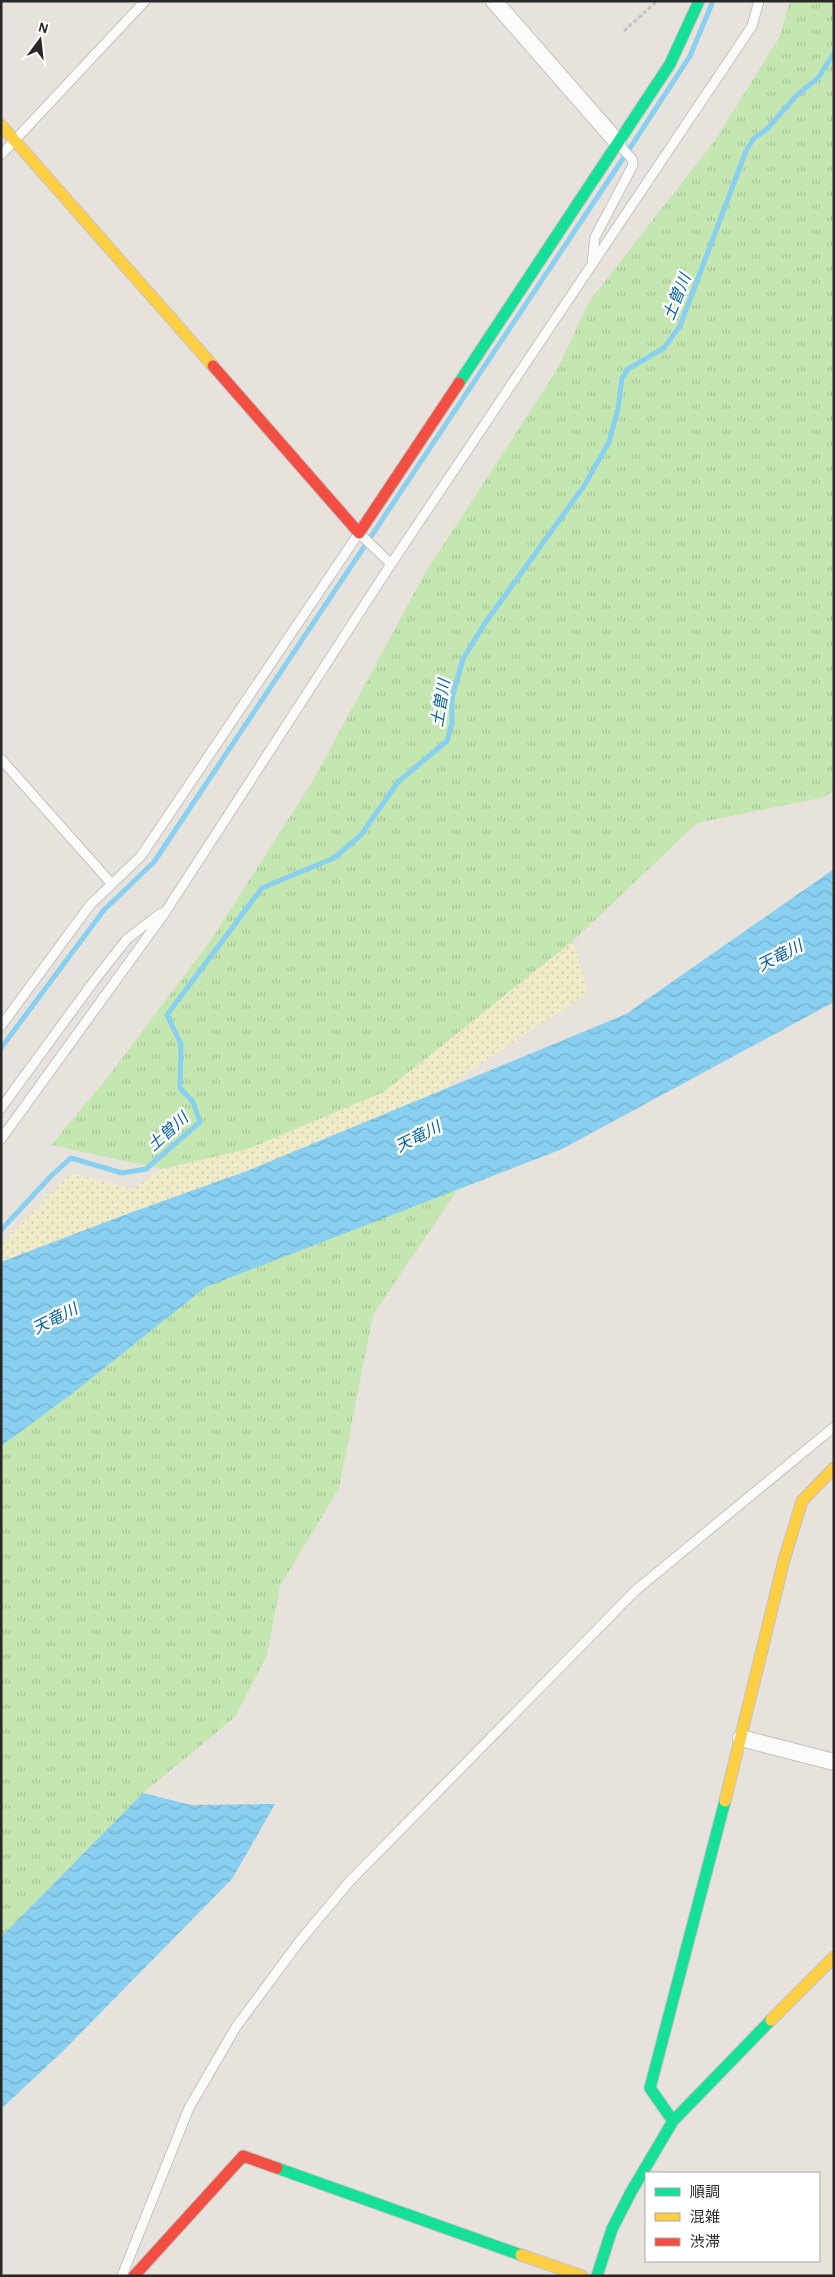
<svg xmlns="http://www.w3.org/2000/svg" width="835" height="2277" viewBox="0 0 835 2277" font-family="'Alegreya Sans','Noto Sans JP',sans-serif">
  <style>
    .grass { fill: url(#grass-tufts) }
    .sand { fill: url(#sand-dots) }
    .water { fill: url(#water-waves) }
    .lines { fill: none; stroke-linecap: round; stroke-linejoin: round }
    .stream { stroke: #88cff0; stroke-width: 5 }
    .lane-casing { stroke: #c3c2c2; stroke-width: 11 }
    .street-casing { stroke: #c3c2c2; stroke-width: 18 }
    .fast-casing { stroke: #c3c2c2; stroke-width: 13 }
    .slow-casing { stroke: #c3c2c2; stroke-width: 13 }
    .jam-casing { stroke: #c3c2c2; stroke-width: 13 }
    .path { stroke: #c4c3c2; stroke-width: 3; stroke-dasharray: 4 2.5; stroke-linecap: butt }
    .lane { stroke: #fbfbfa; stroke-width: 9 }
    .street { stroke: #fbfbfa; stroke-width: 16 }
    .fast { stroke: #16e098; stroke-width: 11 }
    .slow { stroke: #ffcf43; stroke-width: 11 }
    .jam { stroke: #f24e42; stroke-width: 11 }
    .labels { text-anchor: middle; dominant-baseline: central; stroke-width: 5; stroke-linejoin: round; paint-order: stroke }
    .water-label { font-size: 16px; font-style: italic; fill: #0260a0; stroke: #fff }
  </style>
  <defs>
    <pattern id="grass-tufts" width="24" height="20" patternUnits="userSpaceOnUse" patternTransform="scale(1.25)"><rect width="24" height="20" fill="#c4e6b1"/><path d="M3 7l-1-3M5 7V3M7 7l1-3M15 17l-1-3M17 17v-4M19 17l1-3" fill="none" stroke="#a8c598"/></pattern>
    <pattern id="sand-dots" width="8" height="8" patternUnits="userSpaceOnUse" patternTransform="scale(1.25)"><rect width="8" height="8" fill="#efeac7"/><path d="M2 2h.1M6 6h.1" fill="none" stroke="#cdc9ab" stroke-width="1.8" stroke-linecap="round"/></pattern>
    <pattern id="water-waves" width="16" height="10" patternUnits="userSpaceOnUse" patternTransform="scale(1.25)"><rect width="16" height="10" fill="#88cff0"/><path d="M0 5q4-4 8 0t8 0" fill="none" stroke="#75b2ce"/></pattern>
  </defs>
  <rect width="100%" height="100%" fill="#e7e3dc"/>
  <path class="grass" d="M 790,1 L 834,1 L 834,790 L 825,797 L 697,823 L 573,941 L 384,1092 L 248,1149 L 162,1169 L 51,1145 L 111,1073 L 211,940 L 314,779 L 425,573 L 557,370 L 589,302 L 716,139 L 779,38 Z
    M 458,1189 L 373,1315 L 339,1488 L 280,1586 L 267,1655 L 235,1717 L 143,1793 L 1,1937 L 1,1446 L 73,1393 L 206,1287 Z"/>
  <path class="sand" d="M 573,941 L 588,993 L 440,1091 L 247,1171 L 127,1214 L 1,1262 L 1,1244 L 71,1173 L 133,1189 L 162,1169 L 248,1149 L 384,1092 Z"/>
  <path class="water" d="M 834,869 L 834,1002 L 562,1149 L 206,1287 L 73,1393 L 1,1446 L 1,1262 L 127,1214 L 247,1171 L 626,1014 Z
    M 143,1793 L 191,1805 L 275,1804 L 232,1879 L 61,2053 L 1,2109 L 1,1937 Z"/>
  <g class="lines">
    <path class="stream" d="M 1,1048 L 104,910 L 154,862 L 632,145 L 690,56 L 713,1
      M 1,1230 L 51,1176 L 71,1158 L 122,1173 L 146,1169 L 200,1122 L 193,1102 L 180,1088 L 181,1044 L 167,1015 L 262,888 L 334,858 L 361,835 L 398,782 L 447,741 L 452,723 L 452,698 L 463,659 L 485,623 L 584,486 L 609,442 L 618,409 L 622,378 L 628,369 L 664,348 L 680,326 L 746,151 L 754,138 L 766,130 L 796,96 L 819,77 L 834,53"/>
    <defs>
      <path id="lane" d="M 1,155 L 145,1
        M 592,264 L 595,237 L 633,165 L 632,159 L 619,145
        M 1,759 L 111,883
        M 1,1026 L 90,905 L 141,856 L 359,533 L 391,564
        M 1,1108 L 94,981 L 127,939 L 161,913
        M 1,1139 L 164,914 L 391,564 L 752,26 L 759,1
        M 122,2276 L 189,2108 L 236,2027 L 299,1942 L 349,1882 L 636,1590 L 834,1427"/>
      <path id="street" d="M 494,1 L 618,143
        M 741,1738 L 834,1762"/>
      <path id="fast" d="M 459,383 L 670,64 L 699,1
        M 673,2121 L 650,2088 L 725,1801
        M 277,2168 L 521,2255
        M 597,2276 L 612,2229 L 631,2192 L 673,2121 L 771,2020"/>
      <path id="slow" d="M 1,125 L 213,366
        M 725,1801 L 784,1560 L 802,1501 L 834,1468
        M 771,2020 L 834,1957
        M 521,2255 L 582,2276"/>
      <path id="jam" d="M 213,366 L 359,533 L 459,383
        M 134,2276 L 243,2156 L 277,2168"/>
    </defs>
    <use href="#lane" class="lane-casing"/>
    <use href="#street" class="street-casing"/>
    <use href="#fast" class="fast-casing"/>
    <use href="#slow" class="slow-casing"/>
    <use href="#jam" class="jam-casing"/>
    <path class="path" d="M 624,31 L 657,1"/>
    <use href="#lane" class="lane"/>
    <use href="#street" class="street"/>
    <use href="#fast" class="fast"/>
    <use href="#slow" class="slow"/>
    <use href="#jam" class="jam"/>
  </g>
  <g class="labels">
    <g class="water-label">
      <text transform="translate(677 297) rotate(-68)">土曽川</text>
      <text transform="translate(441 703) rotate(-81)">土曽川</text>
      <text transform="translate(780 956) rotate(-27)">天竜川</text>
      <text transform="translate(168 1132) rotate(-42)">土曽川</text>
      <text transform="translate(418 1137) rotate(-27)">天竜川</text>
      <text transform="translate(55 1319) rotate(-27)">天竜川</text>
    </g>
  </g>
  <rect width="835" height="2277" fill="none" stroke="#272727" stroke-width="5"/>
  <rect x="645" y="2172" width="175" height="90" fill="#ffffff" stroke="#a9a9a9"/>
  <rect x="655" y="2188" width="25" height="8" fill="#16e098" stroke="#a9a9a9"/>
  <text x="690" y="2197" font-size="15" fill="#272727">順調</text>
  <rect x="655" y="2213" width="25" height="8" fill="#ffcf43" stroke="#a9a9a9"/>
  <text x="690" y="2222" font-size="15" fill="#272727">混雑</text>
  <rect x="655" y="2238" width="25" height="8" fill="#f24e42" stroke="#a9a9a9"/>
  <text x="690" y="2247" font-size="15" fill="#272727">渋滞</text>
  <g transform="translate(40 40) rotate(15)" stroke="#ffffff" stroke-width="4" paint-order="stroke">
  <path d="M0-4L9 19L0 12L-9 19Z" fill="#272727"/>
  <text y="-8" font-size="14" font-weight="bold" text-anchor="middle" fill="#272727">N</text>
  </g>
</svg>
